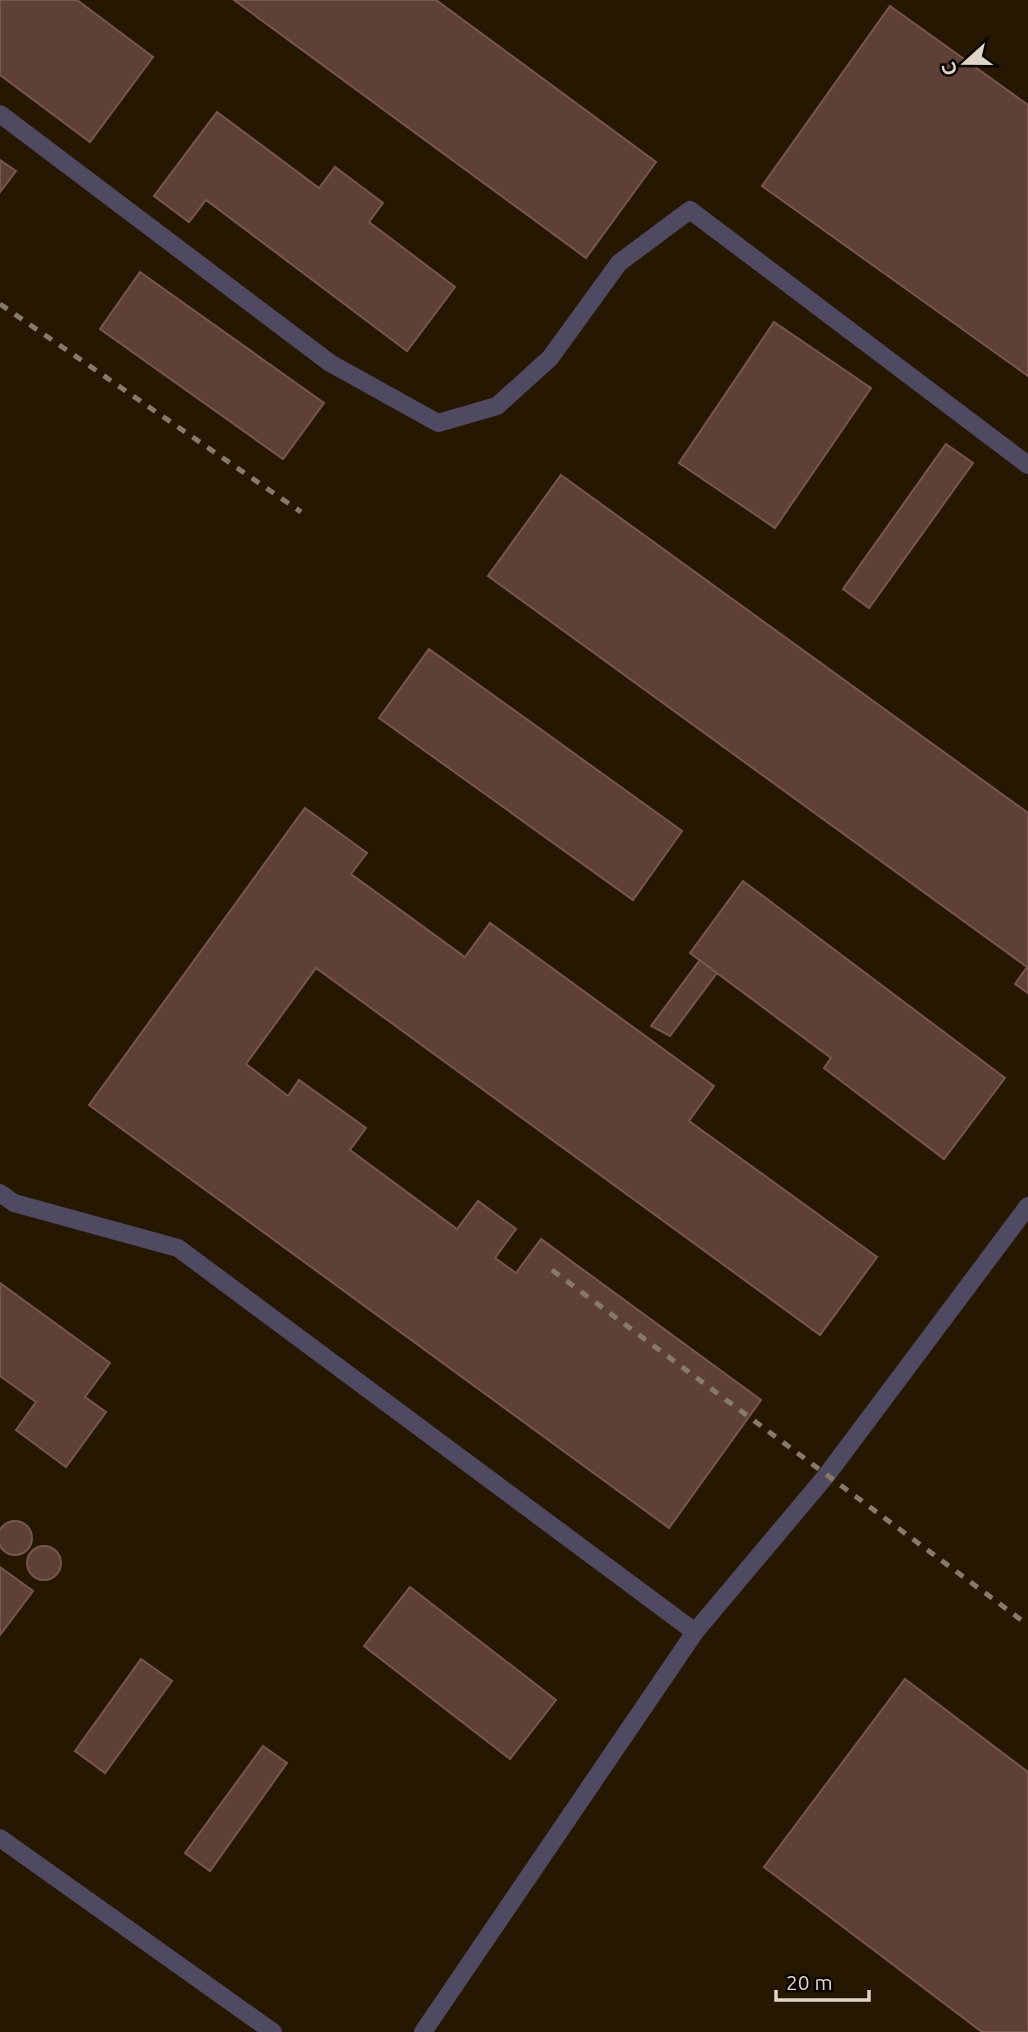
<svg xmlns="http://www.w3.org/2000/svg" width="1028" height="2032" viewBox="0 0 1028 2032" font-family="Ubuntu,sans-serif">
  <style>
    .building { fill: #5e4037; stroke: #77574d; stroke-width: 2 }
    .lines { fill: none; stroke-linecap: round; stroke-linejoin: round }
    .lane { stroke: #4f4a61; stroke-width: 18 }
    .rail { stroke: #877b68; stroke-width: 5; stroke-dasharray: 9 9; stroke-linecap: butt }
  </style>
  <rect width="100%" height="100%" fill="#261800"/>
  <path class="building" d="M 0,0 L 77,0 L 153,57 L 90,142 L 0,75 Z
    M 234,0 L 436,0 L 656,162 L 586,258 Z
    M 890,6 L 1028,105 L 1028,376 L 762,186 Z
    M 217,112 L 319,188 L 335,167 L 383,203 L 369,222 L 455,287 L 407,351 L 206,200 L 189,222 L 154,196 Z
    M 0,160 L 16,171 L 0,192 Z
    M 140,272 L 324,403 L 283,459 L 100,329 Z
    M 774,322 L 871,388 L 775,528 L 679,463 Z
    M 946,444 L 973,463 L 869,608 L 843,589 Z
    M 561,475 L 1028,813 L 1028,993 L 1015,984 L 1027,967 L 488,576 Z
    M 429,649 L 682,831 L 633,900 L 379,718 Z
    M 305,808 L 367,853 L 351,874 L 465,957 L 490,923 L 714,1086 L 689,1121 L 877,1257 L 820,1335 L 316,968 L 246,1064 L 288,1096 L 299,1080 L 366,1128 L 350,1150 L 457,1229 L 478,1201 L 516,1229 L 495,1258 L 516,1273 L 541,1239 L 761,1400 L 669,1528 L 89,1105 Z
    M 743,881 L 1005,1078 L 944,1159 L 824,1068 L 831,1058 L 690,953 Z
    M 700,960 L 717,973 L 670,1036 L 651,1026 Z
    M 0,1283 L 110,1363 L 85,1397 L 106,1412 L 66,1467 L 16,1430 L 36,1402 L 0,1376 Z
    M-2 1538a17 17 0 1 1 34 0a17 17 0 1 1-34 0Z
    M27 1563a17 17 0 1 1 34 0a17 17 0 1 1-34 0Z
    M 0,1567 L 33,1591 L 0,1635 Z
    M 410,1587 L 556,1700 L 510,1759 L 364,1646 Z
    M 141,1659 L 172,1681 L 105,1773 L 75,1751 Z
    M 905,1679 L 1028,1772 L 1028,2032 L 982,2032 L 764,1867 Z
    M 263,1746 L 287,1763 L 210,1871 L 185,1853 Z"/>
  <g class="lines">
    <path class="lane" d="M 0,114 L 330,363 L 438,423 L 497,406 L 550,358 L 619,263 L 690,210 L 1028,465
      M 0,1193 L 14,1203 L 178,1248 L 695,1632
      M 0,1838 L 273,2032
      M 423,2032 L 695,1632 L 826,1476 L 1028,1206"/>
    <path class="rail" d="M 0,304 L 301,512
      M 552,1270 L 1028,1625"/>
  </g>
  <g transform="translate(965 63) rotate(249)" stroke="#0a0500" stroke-width="5" paint-order="stroke">
  <path d="M0-5L12 26L0 18L-12 26Z" fill="#dfd5c7"/>
  <text y="-10" font-size="19" font-weight="bold" text-anchor="middle" fill="#dfd5c7">С</text>
  </g>
  <path d="M776 1990v10h93v-10" fill="none" stroke="#dfd5c7" stroke-width="3.5"/>
  <text x="786" y="1990" font-size="21" fill="#dfd5c7" stroke="#0a0500" stroke-width="5" paint-order="stroke">20 m</text>
</svg>
